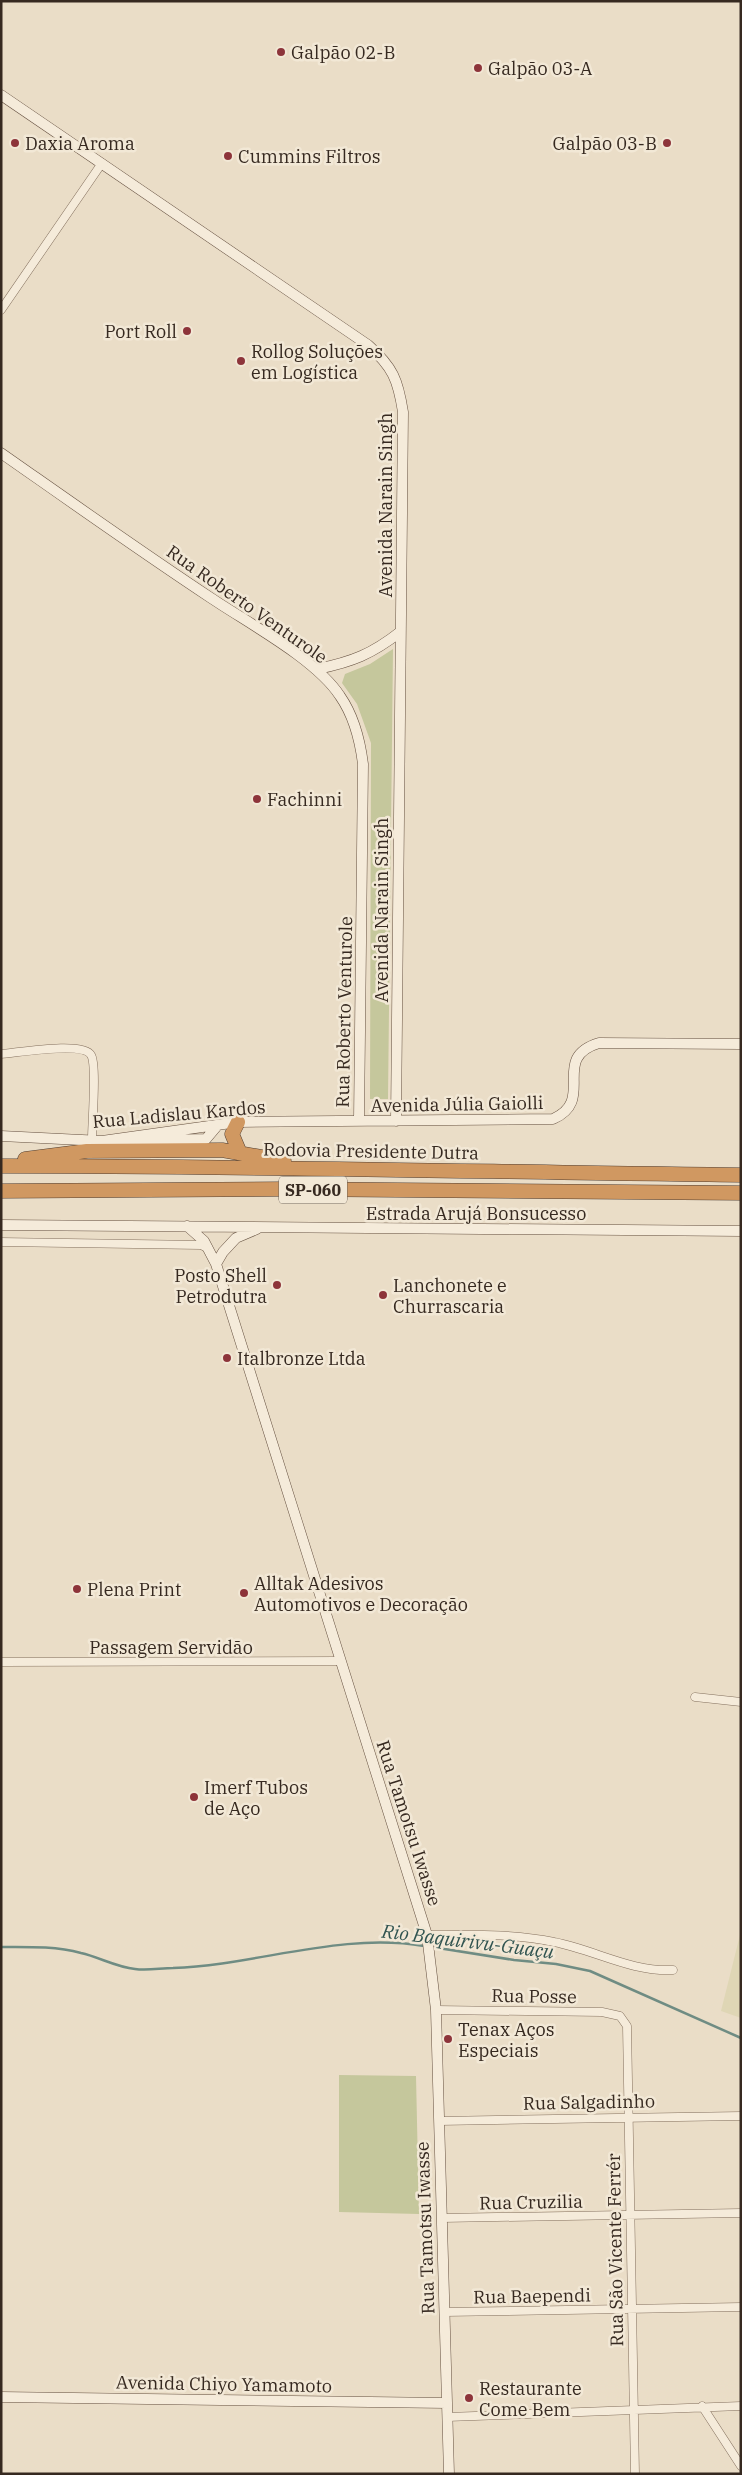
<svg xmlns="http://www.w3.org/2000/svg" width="742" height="2475" viewBox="0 0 742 2475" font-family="'IBM Plex Serif',serif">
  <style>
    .farmland { fill: #dfd6b5 }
    .green { fill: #c5c79c }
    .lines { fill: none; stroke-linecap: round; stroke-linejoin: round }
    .stream { stroke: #6f8c83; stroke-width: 2.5 }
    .street-casing { stroke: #84705e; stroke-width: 9 }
    .secondary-casing { stroke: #665141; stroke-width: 11 }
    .highway-casing { stroke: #523f32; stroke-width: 15 }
    .street { stroke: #f5ebda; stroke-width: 8 }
    .secondary { stroke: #f5ebda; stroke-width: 10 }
    .highway { stroke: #d09861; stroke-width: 14 }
    .poi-dot { fill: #8d343a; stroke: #f2e8d6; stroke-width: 2 }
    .labels { text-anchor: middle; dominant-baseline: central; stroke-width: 5; stroke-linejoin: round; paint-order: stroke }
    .shield { fill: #f2e8d6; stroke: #6e6257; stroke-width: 1 }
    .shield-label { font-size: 16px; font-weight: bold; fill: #362920 }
    .poi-label { font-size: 18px; fill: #362920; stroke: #f2e8d6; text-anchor: start }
    .street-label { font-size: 18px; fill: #362920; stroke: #f2e8d6 }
    .water-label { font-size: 19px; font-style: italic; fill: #315450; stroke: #f2e8d6 }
  </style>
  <rect width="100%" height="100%" fill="#eaddc7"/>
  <path class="farmland" d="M 741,1931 L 741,2018 L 721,2011 Z"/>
  <path class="green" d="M 393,649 L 388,1099 L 370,1099 L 371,743 L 357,704 L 342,683 L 345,674 L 370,664 Z
    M 339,2075 L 416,2076 L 419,2214 L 339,2212 Z"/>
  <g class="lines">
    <path class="stream" d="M 1,1947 C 27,1947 55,1946 81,1953 C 99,1957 116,1967 135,1969 C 147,1971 161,1968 173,1968 C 257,1965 340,1932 424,1946
      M 432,1947 L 514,1960 L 556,1964 L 590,1971 L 741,2038"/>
    <defs>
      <path id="street" d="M 1,310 L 102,163
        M 1,1054 C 17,1053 83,1041 91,1055 C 97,1064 92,1124 92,1139
        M 1,1242 L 201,1245 L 208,1248
        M 1,1662 L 341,1661
        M 695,1697 L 741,1702
        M 427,1935 C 469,1935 513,1933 554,1942 C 595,1950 631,1972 673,1970
        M 436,2010 L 602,2012 L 620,2016 L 627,2026 L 635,2474
        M 439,2121 L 741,2116
        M 442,2218 L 741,2213
        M 444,2312 L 741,2307
        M 702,2406 L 741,2466
        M 447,2417 L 741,2406"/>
      <path id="secondary" d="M 1,95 L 368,345 C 393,367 398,380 403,412 L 396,1121
        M 1,453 C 71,502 140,551 211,598 C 248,623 316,659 340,696 C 354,716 360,740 363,764 L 359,1121
        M 317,669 C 352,662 372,654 400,632
        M 1,1136 L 102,1141 L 238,1122 L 553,1119 C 597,1100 549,1058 599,1043 L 741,1044
        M 121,1141 L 206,1139 L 217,1126
        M 1,1225 L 741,1231
        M 187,1226 L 204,1241 L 216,1264 L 427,1935 L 436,2010 L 449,2474
        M 216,1264 L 223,1252 L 236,1238 L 257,1229
        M 1,2397 L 447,2403"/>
      <path id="highway" d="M 238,1122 L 232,1134 L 240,1153
        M 25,1159 L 87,1151 L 222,1150 L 284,1161
        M 1,1166 C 248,1166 494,1172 741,1175
        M 1,1191 L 286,1189 L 741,1193"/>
    </defs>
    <use href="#street" class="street-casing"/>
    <use href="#secondary" class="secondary-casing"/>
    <use href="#highway" class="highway-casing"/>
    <use href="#street" class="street"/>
    <use href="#secondary" class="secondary"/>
    <use href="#highway" class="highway"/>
  </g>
  <g class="poi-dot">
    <circle cx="281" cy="52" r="5"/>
    <circle cx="478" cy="68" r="5"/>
    <circle cx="15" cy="143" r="5"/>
    <circle cx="667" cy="143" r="5"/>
    <circle cx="228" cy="156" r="5"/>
    <circle cx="187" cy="331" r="5"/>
    <circle cx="241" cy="361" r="5"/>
    <circle cx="257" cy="799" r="5"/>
    <circle cx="277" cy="1285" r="5"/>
    <circle cx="383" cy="1295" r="5"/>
    <circle cx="227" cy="1358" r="5"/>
    <circle cx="77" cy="1589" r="5"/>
    <circle cx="244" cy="1593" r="5"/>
    <circle cx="194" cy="1797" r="5"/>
    <circle cx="448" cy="2039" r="5"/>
    <circle cx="469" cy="2398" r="5"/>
  </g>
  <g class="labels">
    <rect class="shield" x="279" y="1176.5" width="68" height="27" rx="4"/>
    <g class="shield-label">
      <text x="313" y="1190">SP-060</text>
    </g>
    <g class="poi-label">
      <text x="291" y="52">Galpão 02-B</text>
      <text x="488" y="68">Galpão 03-A</text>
      <text x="25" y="143">Daxia Aroma</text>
      <text x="657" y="143" text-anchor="end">Galpão 03-B</text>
      <text x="238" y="156">Cummins Filtros</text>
      <text x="177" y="331" text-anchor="end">Port Roll</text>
      <text x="251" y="351">Rollog Soluções<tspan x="251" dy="21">em Logística</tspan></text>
      <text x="267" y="799">Fachinni</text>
      <text x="267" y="1275" text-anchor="end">Posto Shell<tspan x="267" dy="21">Petrodutra</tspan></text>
      <text x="393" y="1285">Lanchonete e<tspan x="393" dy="21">Churrascaria</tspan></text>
      <text x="237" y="1358">Italbronze Ltda</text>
      <text x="254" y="1583">Alltak Adesivos<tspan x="254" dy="21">Automotivos e Decoração</tspan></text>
      <text x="87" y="1589">Plena Print</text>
      <text x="204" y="1787">Imerf Tubos<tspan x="204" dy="21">de Aço</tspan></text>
      <text x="458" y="2029">Tenax Aços<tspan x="458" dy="21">Especiais</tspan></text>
      <text x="479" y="2388">Restaurante<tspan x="479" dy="21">Come Bem</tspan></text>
    </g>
    <g class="street-label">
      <text transform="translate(385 505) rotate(-90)">Avenida Narain Singh</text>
      <text transform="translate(247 604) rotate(35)">Rua Roberto Venturole</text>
      <text transform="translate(381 910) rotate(-90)">Avenida Narain Singh</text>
      <text transform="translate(344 1012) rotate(-89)">Rua Roberto Venturole</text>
      <text transform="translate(457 1104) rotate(-1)">Avenida Júlia Gaiolli</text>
      <text transform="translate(179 1114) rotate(-5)">Rua Ladislau Kardos</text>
      <text transform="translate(371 1151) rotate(1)">Rodovia Presidente Dutra</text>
      <text x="476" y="1213">Estrada Arujá Bonsucesso</text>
      <text x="171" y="1647">Passagem Servidão</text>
      <text transform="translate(409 1823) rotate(72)">Rua Tamotsu Iwasse</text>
      <text transform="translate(534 1996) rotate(1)">Rua Posse</text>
      <text transform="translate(589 2102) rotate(-1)">Rua Salgadinho</text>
      <text transform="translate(531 2202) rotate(-1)">Rua Cruzilia</text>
      <text transform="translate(425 2228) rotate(-92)">Rua Tamotsu Iwasse</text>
      <text transform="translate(615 2250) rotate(-91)">Rua São Vicente Ferrér</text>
      <text transform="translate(532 2296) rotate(-1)">Rua Baependi</text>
      <text transform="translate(224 2384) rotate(1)">Avenida Chiyo Yamamoto</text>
    </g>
    <g class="water-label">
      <text transform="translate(468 1941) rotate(7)">Rio Baquirivu-Guaçu</text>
    </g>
  </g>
  <rect width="742" height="2475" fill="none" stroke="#362920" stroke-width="5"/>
</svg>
